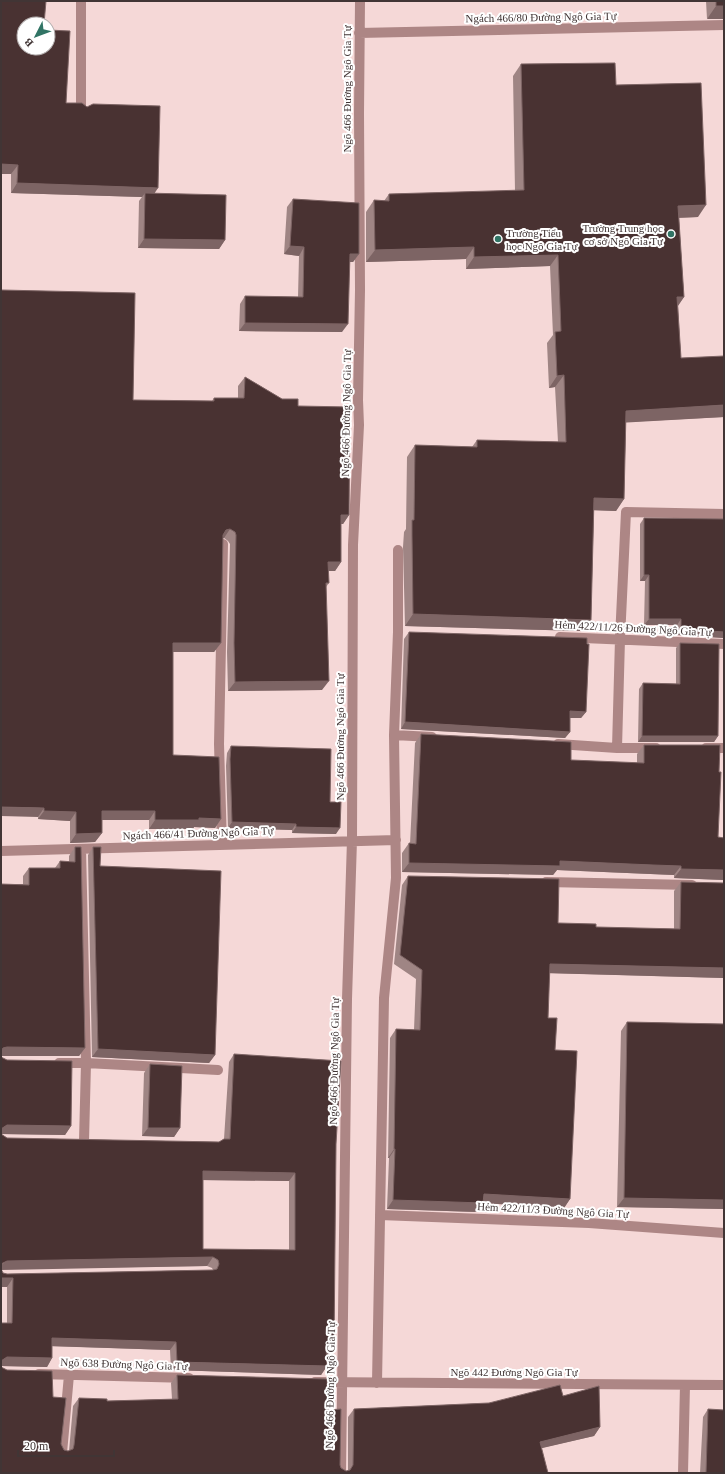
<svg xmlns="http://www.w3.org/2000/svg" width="725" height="1474" viewBox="0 0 725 1474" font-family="Georgia,serif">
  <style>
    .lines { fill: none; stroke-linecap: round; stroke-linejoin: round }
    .minor { stroke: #ad8685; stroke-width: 10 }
    .wall { fill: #9f8584; fill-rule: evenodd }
    .shaded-wall { fill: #7d6464 }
    .building { fill: #493232; stroke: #7d6464; fill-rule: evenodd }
    .poi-dot { fill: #317465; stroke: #fff; stroke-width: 1.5 }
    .labels { text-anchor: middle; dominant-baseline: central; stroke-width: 4; stroke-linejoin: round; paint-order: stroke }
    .street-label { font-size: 11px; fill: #413535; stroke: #fff }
    .poi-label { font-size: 11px; fill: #413535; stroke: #fff; text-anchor: end }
  </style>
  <rect width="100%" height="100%" fill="#f5d8d7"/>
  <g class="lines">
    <path class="minor" d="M 81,1 L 81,110
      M 359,33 L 724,25
      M 560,637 L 724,644
      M 394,735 L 432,737
      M 558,744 L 617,748 L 656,748
      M 617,748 L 620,639 L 626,512 L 724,514
      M 706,748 L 724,748
      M 222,844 L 219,744 L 223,544
      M 81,849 L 86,1063 L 84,1141
      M 1,851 L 396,840
      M 546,882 L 692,885
      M 59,1063 L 86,1063 L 218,1070
      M 380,1215 L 589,1223 L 724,1233
      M 39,1374 L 189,1378
      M 315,1382 L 724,1385
      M 377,1383 L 384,998 L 396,878 L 394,735 L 398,632 L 398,550
      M 62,1453 L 69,1375
      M 341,1473 L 347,999 L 352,840 L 353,545 L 359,425 L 358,400 L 360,290 L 359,113 L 360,1
      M 683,1473 L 685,1385"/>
  </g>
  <path class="wall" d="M 1,1 L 24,24 L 66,103 L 155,193 L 225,240 L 219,249 L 138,248 L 139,201 L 142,197 L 11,193 L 11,174 L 1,174 Z
    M 706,1 L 724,1 L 707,19 Z
    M 521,64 L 616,85 L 698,217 L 679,218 L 684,297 L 678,305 L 681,358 L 724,417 L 626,422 L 624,499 L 616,511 L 594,510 L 591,620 L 583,631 L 405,626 L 403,547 L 404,532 L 406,529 L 407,457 L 415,445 L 472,447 L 477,440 L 558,442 L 555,387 L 549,388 L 547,343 L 553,335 L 550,266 L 466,269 L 466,259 L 366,262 L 366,212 L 374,200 L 384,201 L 389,194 L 515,191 L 513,76 Z
    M 293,199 L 359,254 L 353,262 L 350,262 L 342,332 L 239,331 L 240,304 L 245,296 L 298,297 L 299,256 L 284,254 L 287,207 Z
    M 245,377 L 282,399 L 298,406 L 349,515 L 343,524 L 341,524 L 341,562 L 335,571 L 328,571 L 329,583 L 326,587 L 322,690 L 228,691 L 227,652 L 230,544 L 228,541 L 224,538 L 223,538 L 221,643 L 214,652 L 173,652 L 173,755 L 221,819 L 215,828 L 194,827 L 193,829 L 149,829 L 149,820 L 102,820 L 102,833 L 95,842 L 70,843 L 70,821 L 38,819 L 38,817 L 133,400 L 212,401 L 214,398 L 238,398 L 238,386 Z
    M 644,518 L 724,519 L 724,638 L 677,635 L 677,625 L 644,625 L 645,581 L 640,581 L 640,524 Z
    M 409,632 L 586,712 L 581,718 L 570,718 L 570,732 L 565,738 L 401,729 L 404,639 Z
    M 680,643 L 718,736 L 714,742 L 638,742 L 639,689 L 643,683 L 676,684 L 676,648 Z
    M 421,734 L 571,760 L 637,763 L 637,754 L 644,745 L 718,837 L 724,838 L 724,880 L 674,878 L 674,875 L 557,870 L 553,875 L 402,872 L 402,853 L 409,843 L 410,844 L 415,743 Z
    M 231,746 L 330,802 L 336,834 L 292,833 L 292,830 L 228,828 L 226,766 L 227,753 Z
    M 75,847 L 85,1048 L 79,1056 L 1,1056 L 1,1057 L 71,1126 L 65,1135 L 1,1134 L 7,1138 L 219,1142 L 224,1139 L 229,1062 L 234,1054 L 336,1144 L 328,1355 L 326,1355 L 327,1366 L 321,1375 L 171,1370 L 170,1350 L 52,1346 L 52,1358 L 47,1367 L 1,1366 L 1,1367 L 53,1397 L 61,1444 L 64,1450 L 68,1451 L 69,1451 L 73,1406 L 79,1398 L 107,1401 L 172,1399 L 171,1383 L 177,1375 L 328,1410 L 340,1465 L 341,1468 L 346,1471 L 348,1471 L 348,1417 L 354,1409 L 489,1403 L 563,1396 L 600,1427 L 594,1436 L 541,1448 L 548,1473 L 1,1473 L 1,1323 L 7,1323 L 7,1287 L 1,1287 L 1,884 L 23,884 L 23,876 L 29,868 L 55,868 L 60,861 L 69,862 L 69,856 ZM 203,1180 L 289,1181 L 289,1250 L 203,1249 ZM 207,1266 L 212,1268 L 213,1270 L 7,1274 L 3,1273 L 1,1269 Z
    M 93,847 L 100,866 L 215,1055 L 209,1063 L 92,1057 L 88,855 Z
    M 408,876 L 558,923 L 596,927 L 674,929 L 674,891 L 681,882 L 724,978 L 549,973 L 548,1018 L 555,1050 L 570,1199 L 564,1208 L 483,1203 L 477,1212 L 387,1209 L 389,1158 L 388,1158 L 390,1038 L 396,1029 L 414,1030 L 416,979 L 394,964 L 402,885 Z
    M 627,1022 L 724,1024 L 724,1209 L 617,1207 L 621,1031 Z
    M 150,1064 L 180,1128 L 174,1137 L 142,1136 L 144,1073 Z
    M 708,1409 L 724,1473 L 700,1473 L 703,1417 Z"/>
  <path class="shaded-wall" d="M 716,6 L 724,6 L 724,19 L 707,19 Z
    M 1,164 L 18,165 L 11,174 L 1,174 Z
    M 17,183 L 158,188 L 152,197 L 145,193 L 142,197 L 11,193 Z
    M 706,205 L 698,217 L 670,218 L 678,206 Z
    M 144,239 L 225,240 L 219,249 L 138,248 Z
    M 290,246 L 304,247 L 299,256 L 284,254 Z
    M 474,247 L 466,259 L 366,262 L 375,250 Z
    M 350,254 L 359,254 L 353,262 L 344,262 Z
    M 558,255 L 550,266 L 466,269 L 474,257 Z
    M 677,297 L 684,297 L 676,309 Z
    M 245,323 L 348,324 L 342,332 L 239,331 Z
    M 564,375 L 555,387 L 549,388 L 557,376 Z
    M 724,405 L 724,417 L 618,423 L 626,411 Z
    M 594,498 L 624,499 L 616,511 L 586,510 Z
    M 341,515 L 349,515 L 343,524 L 334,524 Z
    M 230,529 L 224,538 L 220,539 L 226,530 Z
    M 328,562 L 341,562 L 335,571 L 322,571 Z
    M 644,575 L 649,575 L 645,581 L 640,581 Z
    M 413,614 L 591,620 L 583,631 L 405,626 Z
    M 649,619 L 681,619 L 677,625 L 644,625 Z
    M 681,629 L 724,632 L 724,638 L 677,635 Z
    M 173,643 L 221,643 L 214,652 L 167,652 Z
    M 329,681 L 322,690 L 228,691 L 235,682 Z
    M 570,711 L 586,712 L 581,718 L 566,718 Z
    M 405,722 L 570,732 L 565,738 L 401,729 Z
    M 642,736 L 718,736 L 714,742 L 638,742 Z
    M 1,807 L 44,808 L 38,817 L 1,816 Z
    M 44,811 L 76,812 L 70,821 L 38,819 Z
    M 102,811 L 155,811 L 149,820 L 96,820 Z
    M 199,818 L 221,819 L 215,828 L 194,827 L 193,829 L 149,829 L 155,820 Z
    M 232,822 L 296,824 L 292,830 L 228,828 Z
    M 296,827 L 340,828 L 336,834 L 292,833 Z
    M 102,833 L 95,842 L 70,843 L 76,834 Z
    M 560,861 L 681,866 L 674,875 L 557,870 L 553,875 L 402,872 L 409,863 Z
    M 681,869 L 724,870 L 724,880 L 674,878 Z
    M 550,964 L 724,968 L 724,978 L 543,973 Z
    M 7,1047 L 85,1048 L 79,1056 L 1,1056 L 1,1052 L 3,1048 Z
    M 98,1049 L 215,1055 L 209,1063 L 92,1057 Z
    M 7,1125 L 71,1126 L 65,1135 L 1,1134 L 1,1129 Z
    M 148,1128 L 180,1128 L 174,1137 L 142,1136 Z
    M 394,1149 L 395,1149 L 389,1158 L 388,1158 Z
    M 203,1171 L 295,1173 L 289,1181 L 197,1180 Z
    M 484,1194 L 570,1199 L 564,1208 L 483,1203 L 477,1212 L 387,1209 L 393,1200 Z
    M 624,1198 L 724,1200 L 724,1209 L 617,1207 Z
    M 213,1257 L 207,1266 L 1,1270 L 1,1265 L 7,1261 Z
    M 1,1278 L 13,1278 L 7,1287 L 1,1287 Z
    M 52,1338 L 176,1342 L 170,1350 L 46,1346 Z
    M 326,1347 L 334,1347 L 328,1355 L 320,1355 Z
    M 7,1357 L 52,1358 L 47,1367 L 1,1366 L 1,1361 Z
    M 177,1362 L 327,1366 L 321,1375 L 171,1370 Z
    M 600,1427 L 594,1436 L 534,1450 L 540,1442 Z"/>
  <path class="building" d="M 1,1 L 46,1 L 44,24 L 24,24 L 24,48 L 48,48 L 48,30 L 70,31 L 66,103 L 82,103 L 87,107 L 93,104 L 160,106 L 158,188 L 17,183 L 18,165 L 1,164 Z
    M 716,1 L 724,1 L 724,6 L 716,6 Z
    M 615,63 L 616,85 L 701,83 L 706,205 L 678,206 L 684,297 L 677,297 L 681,358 L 724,356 L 724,405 L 626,411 L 624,499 L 594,498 L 591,620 L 413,614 L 412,535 L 412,520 L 414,520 L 415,445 L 477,447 L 477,440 L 566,442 L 564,375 L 557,376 L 555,332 L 561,331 L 558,255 L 474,257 L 474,247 L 375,250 L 374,200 L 389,201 L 389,194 L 524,190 L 521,64 Z
    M 145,193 L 226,195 L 225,240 L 144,239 Z
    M 293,199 L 359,203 L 359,254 L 350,254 L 348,324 L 245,323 L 245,296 L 303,297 L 304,247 L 290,246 Z
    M 1,290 L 135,293 L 133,400 L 214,401 L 214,398 L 244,398 L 245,377 L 282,399 L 298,399 L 298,406 L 350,407 L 349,515 L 341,515 L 341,562 L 328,562 L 329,583 L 326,583 L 329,681 L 235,682 L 234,643 L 236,535 L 235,532 L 230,529 L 226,530 L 223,535 L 221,643 L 173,643 L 173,755 L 219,757 L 221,819 L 199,818 L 199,820 L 155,820 L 155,811 L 102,811 L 102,833 L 76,834 L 76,812 L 44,811 L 44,808 L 1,807 Z
    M 644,518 L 724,519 L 724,632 L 681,629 L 681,619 L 649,619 L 649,575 L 644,575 Z
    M 409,632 L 587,638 L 587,644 L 589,644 L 586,712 L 570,711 L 570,732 L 405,722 Z
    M 680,643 L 719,644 L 718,736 L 642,736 L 643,683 L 680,684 Z
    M 421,734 L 571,742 L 571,760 L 644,763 L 644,745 L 720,745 L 719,772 L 721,772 L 718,837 L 724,838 L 724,870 L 681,869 L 681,866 L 653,865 L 560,861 L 560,866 L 409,863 L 409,843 L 416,844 Z
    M 231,746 L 331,749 L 330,802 L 341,802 L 340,828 L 296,827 L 296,824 L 232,822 L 230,759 Z
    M 75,847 L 81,847 L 85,1048 L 7,1047 L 3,1048 L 1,1052 L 1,884 L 29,885 L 29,868 L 60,868 L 60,861 L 75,862 Z
    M 93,847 L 101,847 L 100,866 L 221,871 L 215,1055 L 98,1049 Z
    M 408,876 L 559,879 L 558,923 L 596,924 L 596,927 L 680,929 L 681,882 L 724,883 L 724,968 L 550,964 L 548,1018 L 557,1018 L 555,1050 L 577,1051 L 570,1199 L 484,1194 L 483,1203 L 393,1200 L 395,1149 L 394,1149 L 396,1029 L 420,1030 L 422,970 L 400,955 Z
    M 627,1022 L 724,1024 L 724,1200 L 624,1198 Z
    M 234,1054 L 341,1061 L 336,1144 L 334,1347 L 326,1347 L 327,1366 L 177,1362 L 176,1342 L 52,1338 L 52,1358 L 7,1357 L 1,1361 L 1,1367 L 7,1370 L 52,1371 L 53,1397 L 66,1398 L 61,1444 L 64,1450 L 68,1451 L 73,1449 L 74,1445 L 79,1398 L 107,1399 L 107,1401 L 178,1399 L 177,1375 L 327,1379 L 328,1410 L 341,1409 L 340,1465 L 341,1468 L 346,1471 L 350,1470 L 353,1465 L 354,1409 L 489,1403 L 560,1385 L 563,1396 L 599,1386 L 600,1427 L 540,1442 L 548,1473 L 1,1473 L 1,1323 L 12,1323 L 13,1278 L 1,1278 L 1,1269 L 3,1273 L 7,1274 L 213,1270 L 217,1269 L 219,1264 L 218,1260 L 213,1257 L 7,1261 L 1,1264 L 1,1266 L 1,1055 L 1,1057 L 7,1060 L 72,1061 L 71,1126 L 7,1125 L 1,1129 L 1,1134 L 7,1138 L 219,1142 L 224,1139 L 230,1139 ZM 203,1171 L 295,1173 L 295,1250 L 203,1249 Z
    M 150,1064 L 182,1066 L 180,1128 L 148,1128 Z
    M 708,1409 L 724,1410 L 724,1473 L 706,1473 Z"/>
  <g class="poi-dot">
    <circle cx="671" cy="234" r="4"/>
    <circle cx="498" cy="239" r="4"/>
  </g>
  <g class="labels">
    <g class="street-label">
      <text transform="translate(541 17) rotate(-1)">Ngách 466/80 Đường Ngô Gia Tự</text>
      <text transform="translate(347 89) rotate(-90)">Ngõ 466 Đường Ngô Gia Tự</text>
      <text transform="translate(346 413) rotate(-89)">Ngõ 466 Đường Ngô Gia Tự</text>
      <text transform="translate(633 628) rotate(3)">Hẻm 422/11/26 Đường Ngô Gia Tự</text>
      <text transform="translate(340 737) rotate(-90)">Ngõ 466 Đường Ngô Gia Tự</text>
      <text transform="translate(198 833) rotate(-2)">Ngách 466/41 Đường Ngô Gia Tự</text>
      <text transform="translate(334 1061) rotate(-89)">Ngõ 466 Đường Ngô Gia Tự</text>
      <text transform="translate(553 1210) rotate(3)">Hẻm 422/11/3 Đường Ngô Gia Tự</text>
      <text transform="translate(124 1364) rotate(2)">Ngõ 638 Đường Ngô Gia Tự</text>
      <text x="514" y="1372">Ngõ 442 Đường Ngô Gia Tự</text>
      <text transform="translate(330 1385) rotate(-89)">Ngõ 466 Đường Ngô Gia Tự</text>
    </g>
    <g class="poi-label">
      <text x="663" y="228">Trường Trung học<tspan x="663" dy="13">cơ sở Ngô Gia Tự</tspan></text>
      <text x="506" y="233" text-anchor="start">Trường Tiểu<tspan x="506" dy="13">học Ngô Gia Tự</tspan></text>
    </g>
  </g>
  <rect width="725" height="1474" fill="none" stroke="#413535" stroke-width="4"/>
  <g transform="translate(36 36) rotate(228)"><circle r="19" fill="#ffffff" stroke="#b3aeae"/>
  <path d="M0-3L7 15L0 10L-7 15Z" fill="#317465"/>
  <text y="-6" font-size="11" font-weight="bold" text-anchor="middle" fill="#413535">B</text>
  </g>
  <path d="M18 1450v6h96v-6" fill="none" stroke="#413535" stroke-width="2"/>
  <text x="24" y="1450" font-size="12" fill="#413535" stroke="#ffffff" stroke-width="3" paint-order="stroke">20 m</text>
</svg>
